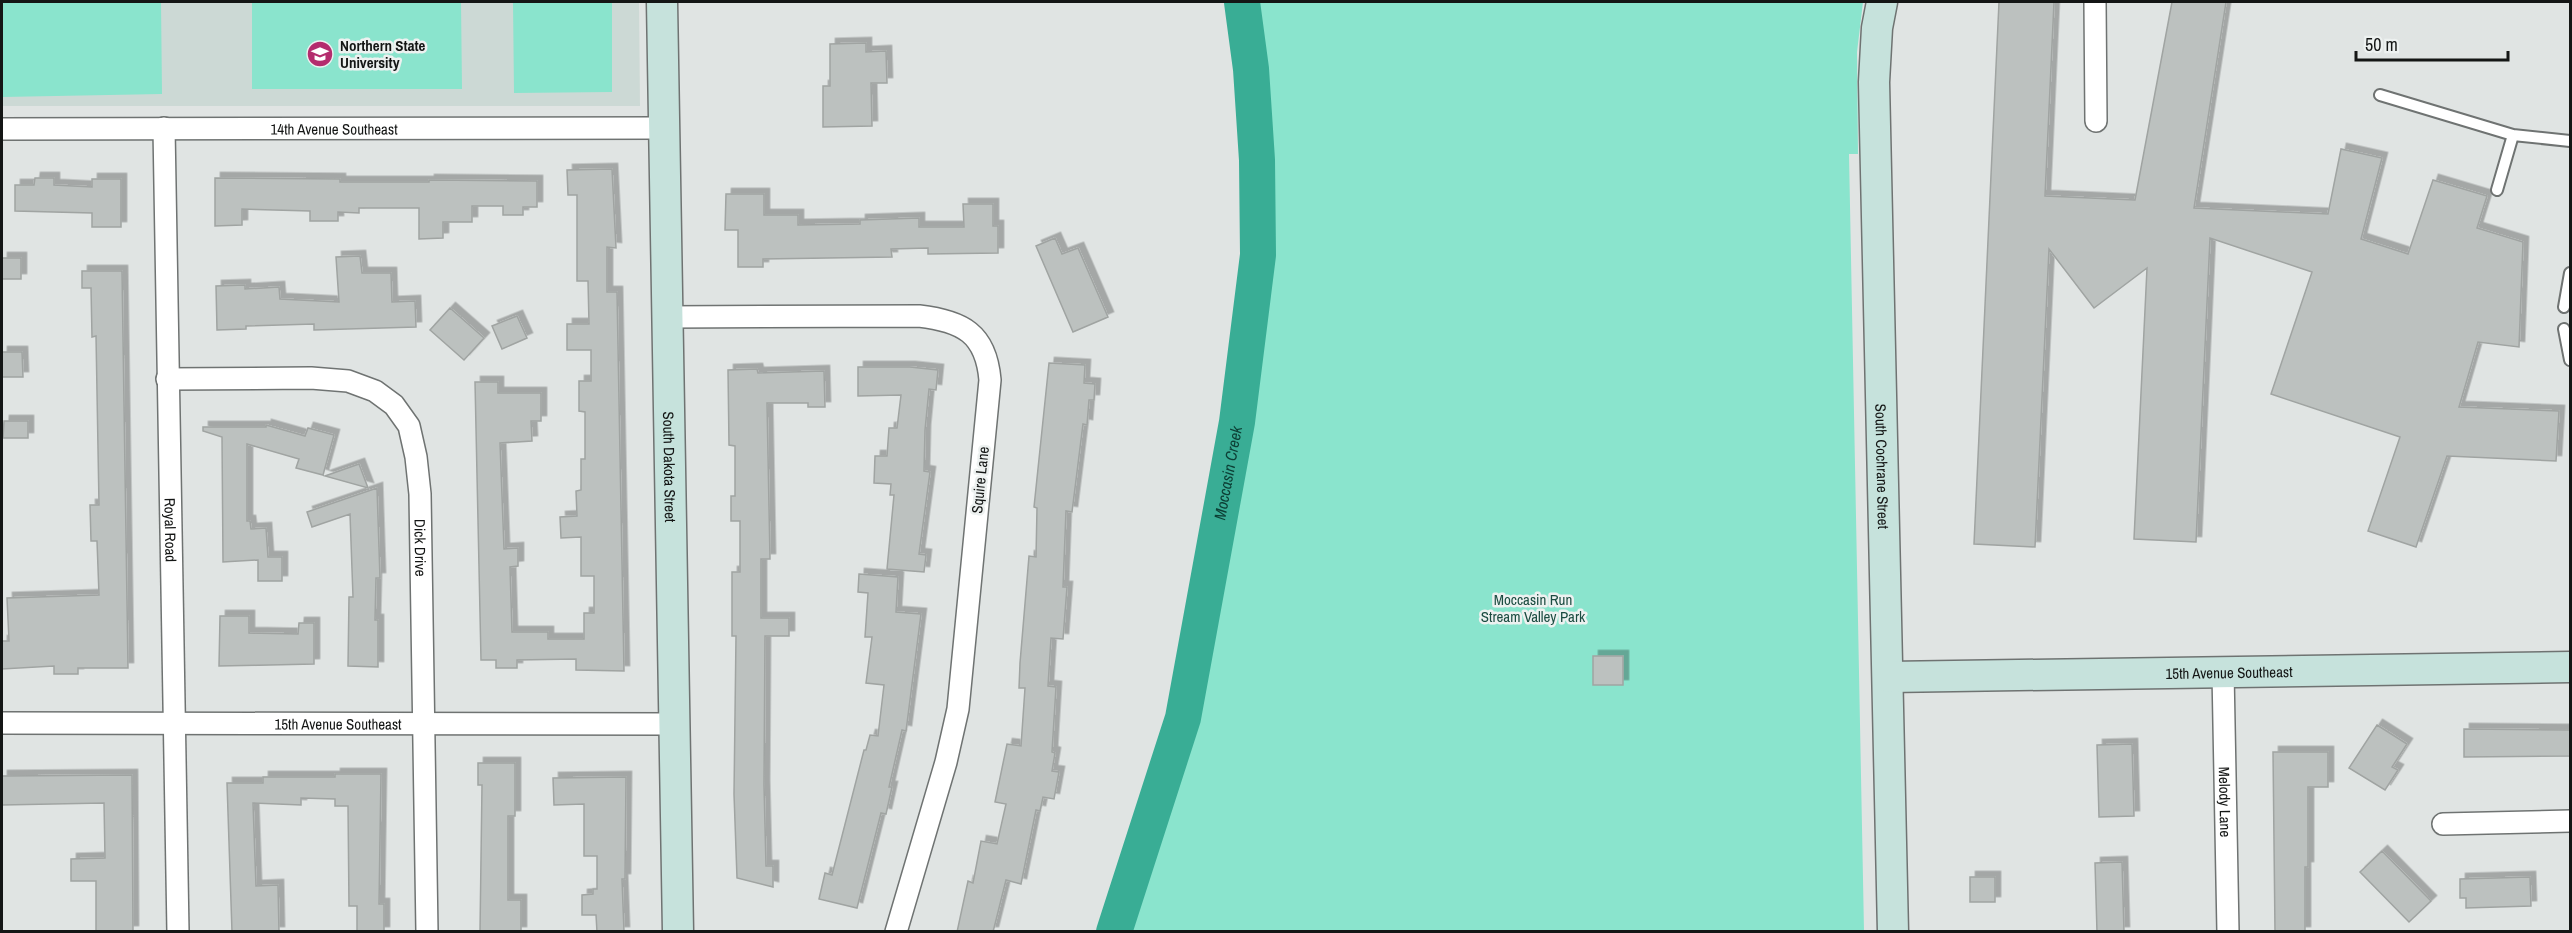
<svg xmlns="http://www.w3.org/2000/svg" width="2572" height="933" viewBox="0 0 2572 933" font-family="'Archivo Narrow',sans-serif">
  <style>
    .built { fill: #ccd9d5 }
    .green { fill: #8ae4cd }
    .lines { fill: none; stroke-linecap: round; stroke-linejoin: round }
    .river { stroke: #39ad95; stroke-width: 36 }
    .building { fill: #bcc1bf; stroke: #a0a4a2; stroke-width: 1.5; filter: url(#shadow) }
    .lane-casing { stroke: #6f7372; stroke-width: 14 }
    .street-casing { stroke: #6f7372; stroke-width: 24 }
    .secondary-casing { stroke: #6f7372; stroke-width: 33 }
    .lane { stroke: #fff; stroke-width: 10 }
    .street { stroke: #fff; stroke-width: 21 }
    .secondary { stroke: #c6e2dc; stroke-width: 30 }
    .labels { text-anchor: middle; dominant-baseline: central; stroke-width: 5; stroke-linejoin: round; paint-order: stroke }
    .poi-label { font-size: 15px; font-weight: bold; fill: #141615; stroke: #edf1f0; text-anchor: start }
    .street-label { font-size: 15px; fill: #141615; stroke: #edf1f0 }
    .park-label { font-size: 15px; fill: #1b4c41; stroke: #edf1f0 }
    .water-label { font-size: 16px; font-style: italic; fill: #0d4036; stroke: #edf1f0 }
  </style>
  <defs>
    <filter id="shadow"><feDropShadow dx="5.5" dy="-5.5" stdDeviation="0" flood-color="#0004"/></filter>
  </defs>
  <rect width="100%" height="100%" fill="#e0e4e3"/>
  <path class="built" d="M 2,2 L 639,2 L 640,106 L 2,106 Z"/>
  <path class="green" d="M 2,2 L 161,2 L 162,94 L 2,97 Z
    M 252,2 L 461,2 L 462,89 L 252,89 Z
    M 513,2 L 612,2 L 612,92 L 514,93 Z
    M 1242,2 L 1863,2 L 1857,52 L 1858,154 L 1849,154 L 1864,931 L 1114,932 L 1183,718 L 1237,422 L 1258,255 L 1257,160 L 1251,69 Z"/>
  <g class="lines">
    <path class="river" id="s1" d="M 1114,932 L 1183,718 L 1237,422 L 1258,255 L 1257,160 L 1251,69 L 1242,2"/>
  </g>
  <path class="building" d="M 1999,2 L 2054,2 L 2045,196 L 2135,200 L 2172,2 L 2226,2 L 2194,208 L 2328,214 L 2341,149 L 2382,158 L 2361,239 L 2408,254 L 2433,180 L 2487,196 L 2477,228 L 2523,242 L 2519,347 L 2478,342 L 2459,407 L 2559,411 L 2556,461 L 2447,456 L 2416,547 L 2368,531 L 2400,437 L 2271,394 L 2312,272 L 2210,238 L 2196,542 L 2134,539 L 2147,268 L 2094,308 L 2049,249 L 2035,547 L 1974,544 Z
    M 866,43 L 866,52 L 886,51 L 887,83 L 871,83 L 872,126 L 823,127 L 823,86 L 830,86 L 830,44 Z
    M 612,169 L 616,248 L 607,247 L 607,292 L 617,292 L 624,671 L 576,670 L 576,659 L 517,660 L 517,668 L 496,668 L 496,660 L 481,660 L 475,382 L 498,382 L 498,393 L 541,393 L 541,421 L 531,421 L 532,441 L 500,443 L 504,549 L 518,548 L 518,566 L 510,567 L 512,632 L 548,632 L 548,639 L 584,639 L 584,613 L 594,613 L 594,576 L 581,576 L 581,537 L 561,538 L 560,517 L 577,516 L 576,491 L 581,490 L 581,459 L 585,459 L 585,412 L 579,411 L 579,381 L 591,381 L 591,350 L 567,350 L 567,324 L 589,324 L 588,281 L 577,281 L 577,195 L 568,195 L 567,170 Z
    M 35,178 L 54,178 L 54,185 L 92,187 L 92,179 L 121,179 L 121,227 L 92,227 L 92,213 L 15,211 L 15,185 L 34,185 Z
    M 215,178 L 340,179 L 340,182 L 429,182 L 429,180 L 537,181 L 537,207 L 523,207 L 523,215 L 503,215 L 503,206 L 472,206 L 472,222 L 443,222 L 443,238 L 419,239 L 419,208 L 359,208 L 359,213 L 338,212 L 338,221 L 310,221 L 310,211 L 242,209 L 242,225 L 215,226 Z
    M 726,194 L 764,194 L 764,215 L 798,215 L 798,225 L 860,224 L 860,220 L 919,218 L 919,227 L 964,227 L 963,204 L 993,204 L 993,226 L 998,226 L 998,253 L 928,254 L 928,248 L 891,249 L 892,257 L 763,259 L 763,267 L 738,267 L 738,230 L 725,230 Z
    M 1055,238 L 1062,254 L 1078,248 L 1108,317 L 1073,332 L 1036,246 Z
    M 360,256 L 362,273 L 391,273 L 392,302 L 415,301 L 416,327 L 314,330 L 314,324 L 246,326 L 246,329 L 217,330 L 216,286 L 245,285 L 245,289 L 279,287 L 280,299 L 339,302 L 336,257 Z
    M 2,258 L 21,258 L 21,279 L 2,279 Z
    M 82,271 L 122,271 L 128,668 L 78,668 L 78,674 L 54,674 L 54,666 L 2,669 L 2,641 L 9,641 L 7,598 L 99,595 L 97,541 L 91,541 L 90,505 L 99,505 L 96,336 L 92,337 L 91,288 L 82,288 Z
    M 450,308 L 484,338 L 464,360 L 430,330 Z
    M 517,316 L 527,338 L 502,349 L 492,326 Z
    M 2,352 L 22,352 L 23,377 L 2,377 Z
    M 1049,363 L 1085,365 L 1084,383 L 1095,384 L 1094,400 L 1089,400 L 1087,425 L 1083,424 L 1072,512 L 1066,511 L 1063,587 L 1067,587 L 1063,639 L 1051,638 L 1048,686 L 1056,687 L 1052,752 L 1055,753 L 1052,771 L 1059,772 L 1054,799 L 1043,797 L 1040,811 L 1036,810 L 1021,884 L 1006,880 L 993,932 L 957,932 L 968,881 L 973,883 L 981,841 L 997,844 L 1006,804 L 995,802 L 1007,744 L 1021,746 L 1025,688 L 1019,688 L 1020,663 L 1029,556 L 1036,557 L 1037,508 L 1034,507 Z
    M 858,367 L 910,367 L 938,370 L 936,390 L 929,389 L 925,430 L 924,471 L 930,472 L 919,554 L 926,555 L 924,572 L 887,569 L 894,495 L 890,495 L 891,484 L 874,483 L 875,456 L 887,456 L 889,428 L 897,428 L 901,395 L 858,396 Z
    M 757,369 L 758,373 L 824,371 L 825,407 L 808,407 L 808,403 L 767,403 L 770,559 L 761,559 L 761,618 L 789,618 L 789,636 L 765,636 L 764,785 L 766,866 L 773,866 L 773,887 L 737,878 L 734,794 L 736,636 L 732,636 L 732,572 L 740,572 L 740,521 L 731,521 L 731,496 L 735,496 L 735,446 L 729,445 L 728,370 Z
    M 4,421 L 28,421 L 28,438 L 3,438 Z
    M 266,425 L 305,436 L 308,428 L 334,435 L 323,475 L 296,468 L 299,459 L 247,444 L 247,521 L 250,521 L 251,529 L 266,528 L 268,557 L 282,557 L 282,581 L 258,581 L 258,560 L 223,562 L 222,437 L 203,431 L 203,427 L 266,427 Z
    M 359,464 L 368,488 L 325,476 Z
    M 377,488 L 380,578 L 376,578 L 375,620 L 378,620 L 378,667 L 348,666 L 349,597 L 353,597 L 350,514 L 312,527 L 307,512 Z
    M 859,574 L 898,577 L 896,612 L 921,614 L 906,731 L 902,730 L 889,787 L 892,787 L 886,814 L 881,813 L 857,908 L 819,899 L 825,873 L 832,875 L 864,750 L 866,750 L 870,735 L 878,736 L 884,685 L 866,683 L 872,637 L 865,637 L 868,593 L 858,592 Z
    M 220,616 L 249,616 L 249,633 L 298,634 L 299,623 L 314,623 L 314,664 L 219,666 Z
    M 1593,656 L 1623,656 L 1623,685 L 1593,685 Z
    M 2377,725 L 2407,744 L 2392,767 L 2398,770 L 2385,790 L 2349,768 Z
    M 2464,729 L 2571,730 L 2571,756 L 2464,757 Z
    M 2132,744 L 2134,816 L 2099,817 L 2097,745 Z
    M 2273,752 L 2328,752 L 2328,787 L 2308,787 L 2308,867 L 2305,867 L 2305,932 L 2275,932 Z
    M 478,763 L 515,763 L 515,816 L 508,816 L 508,900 L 521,900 L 521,932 L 480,932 L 482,785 L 478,785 Z
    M 335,774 L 381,774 L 379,904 L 384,904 L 384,932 L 357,932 L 357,906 L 349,906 L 348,806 L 335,806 L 335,799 L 301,798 L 301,805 L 253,803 L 256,886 L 278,885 L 279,932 L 232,932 L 227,783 L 263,783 L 263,777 L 335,777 Z
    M 132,775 L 133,931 L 96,931 L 96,881 L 71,881 L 71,859 L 105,858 L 104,803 L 2,805 L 2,776 Z
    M 626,777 L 625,879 L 622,879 L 624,932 L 597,932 L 596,915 L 582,915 L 582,895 L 593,894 L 593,889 L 597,889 L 597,856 L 584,856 L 584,804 L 554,805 L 553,778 Z
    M 2382,851 L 2431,901 L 2409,922 L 2360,872 Z
    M 2122,862 L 2124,932 L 2097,932 L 2095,863 Z
    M 1970,877 L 1995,877 L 1995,902 L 1970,902 Z
    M 2530,877 L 2531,906 L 2466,908 L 2466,898 L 2460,898 L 2460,879 Z"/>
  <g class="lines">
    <defs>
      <path id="lane" d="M 2380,95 L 2513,135 L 2570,141
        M 2497,190 L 2513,135
        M 2564,307 L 2570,273
        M 2564,329 L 2570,360"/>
      <g id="street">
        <path d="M 2095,2 L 2096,121"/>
        <path id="s2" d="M 164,128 L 178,932"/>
        <path id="s3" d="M 2,129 L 664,128"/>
        <path d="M 667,317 L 919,316 C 962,321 986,333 990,380 L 958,709 L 946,762 L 896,932"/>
        <path id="s4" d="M 167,379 L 311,378 L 348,381 L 375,391 L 394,405 L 409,426 L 416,457 L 420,494 L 427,932"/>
        <path id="s5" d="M 2223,672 L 2228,932"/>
        <path id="s6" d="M 2,723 L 674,724"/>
        <path d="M 2443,824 L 2570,821"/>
      </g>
      <g id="secondary">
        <path id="s7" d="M 662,2 L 678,932"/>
        <path id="s8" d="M 1882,2 L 1877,28 L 1874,82 L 1893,932"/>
        <path id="s9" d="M 1889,677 L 2570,667"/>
      </g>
    </defs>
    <use href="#lane" class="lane-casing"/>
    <use href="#street" class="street-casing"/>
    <use href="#secondary" class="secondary-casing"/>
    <use href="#lane" class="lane"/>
    <use href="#street" class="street"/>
    <use href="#secondary" class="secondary"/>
  </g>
  <defs>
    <symbol id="university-disc" viewBox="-11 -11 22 22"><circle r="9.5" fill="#b42c6e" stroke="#edf1f0"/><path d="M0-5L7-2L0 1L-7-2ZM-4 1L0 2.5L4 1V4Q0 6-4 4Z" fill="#fff"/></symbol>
  </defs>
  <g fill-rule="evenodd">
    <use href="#university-disc" x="305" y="39" width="30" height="30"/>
  </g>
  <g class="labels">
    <g class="poi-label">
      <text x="340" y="45">Northern State<tspan x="340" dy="17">University</tspan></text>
    </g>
    <g class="street-label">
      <text stroke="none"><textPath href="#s3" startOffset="332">14th Avenue Southeast</textPath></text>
      <text stroke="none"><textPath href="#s8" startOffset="465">South Cochrane Street</textPath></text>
      <text stroke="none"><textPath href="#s7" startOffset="465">South Dakota Street</textPath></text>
      <text transform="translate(980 480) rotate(-84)">Squire Lane</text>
      <text stroke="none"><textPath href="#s2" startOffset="402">Royal Road</textPath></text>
      <text stroke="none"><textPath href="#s4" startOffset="382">Dick Drive</textPath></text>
      <text stroke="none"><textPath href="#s9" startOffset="340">15th Avenue Southeast</textPath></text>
      <text stroke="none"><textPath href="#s6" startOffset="336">15th Avenue Southeast</textPath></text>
      <text stroke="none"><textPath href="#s5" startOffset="130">Melody Lane</textPath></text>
    </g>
    <g class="park-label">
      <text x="1533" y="599">Moccasin Run<tspan x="1533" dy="17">Stream Valley Park</tspan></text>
    </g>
    <g class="water-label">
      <text stroke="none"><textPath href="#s1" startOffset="474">Moccasin Creek</textPath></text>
    </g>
  </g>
  <rect width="2572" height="933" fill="none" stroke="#141615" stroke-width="6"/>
  <path d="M2356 51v9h152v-9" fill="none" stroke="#141615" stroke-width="3"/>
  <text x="2365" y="51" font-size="18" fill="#141615" stroke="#edf1f0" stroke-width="4.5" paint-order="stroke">50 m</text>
</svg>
